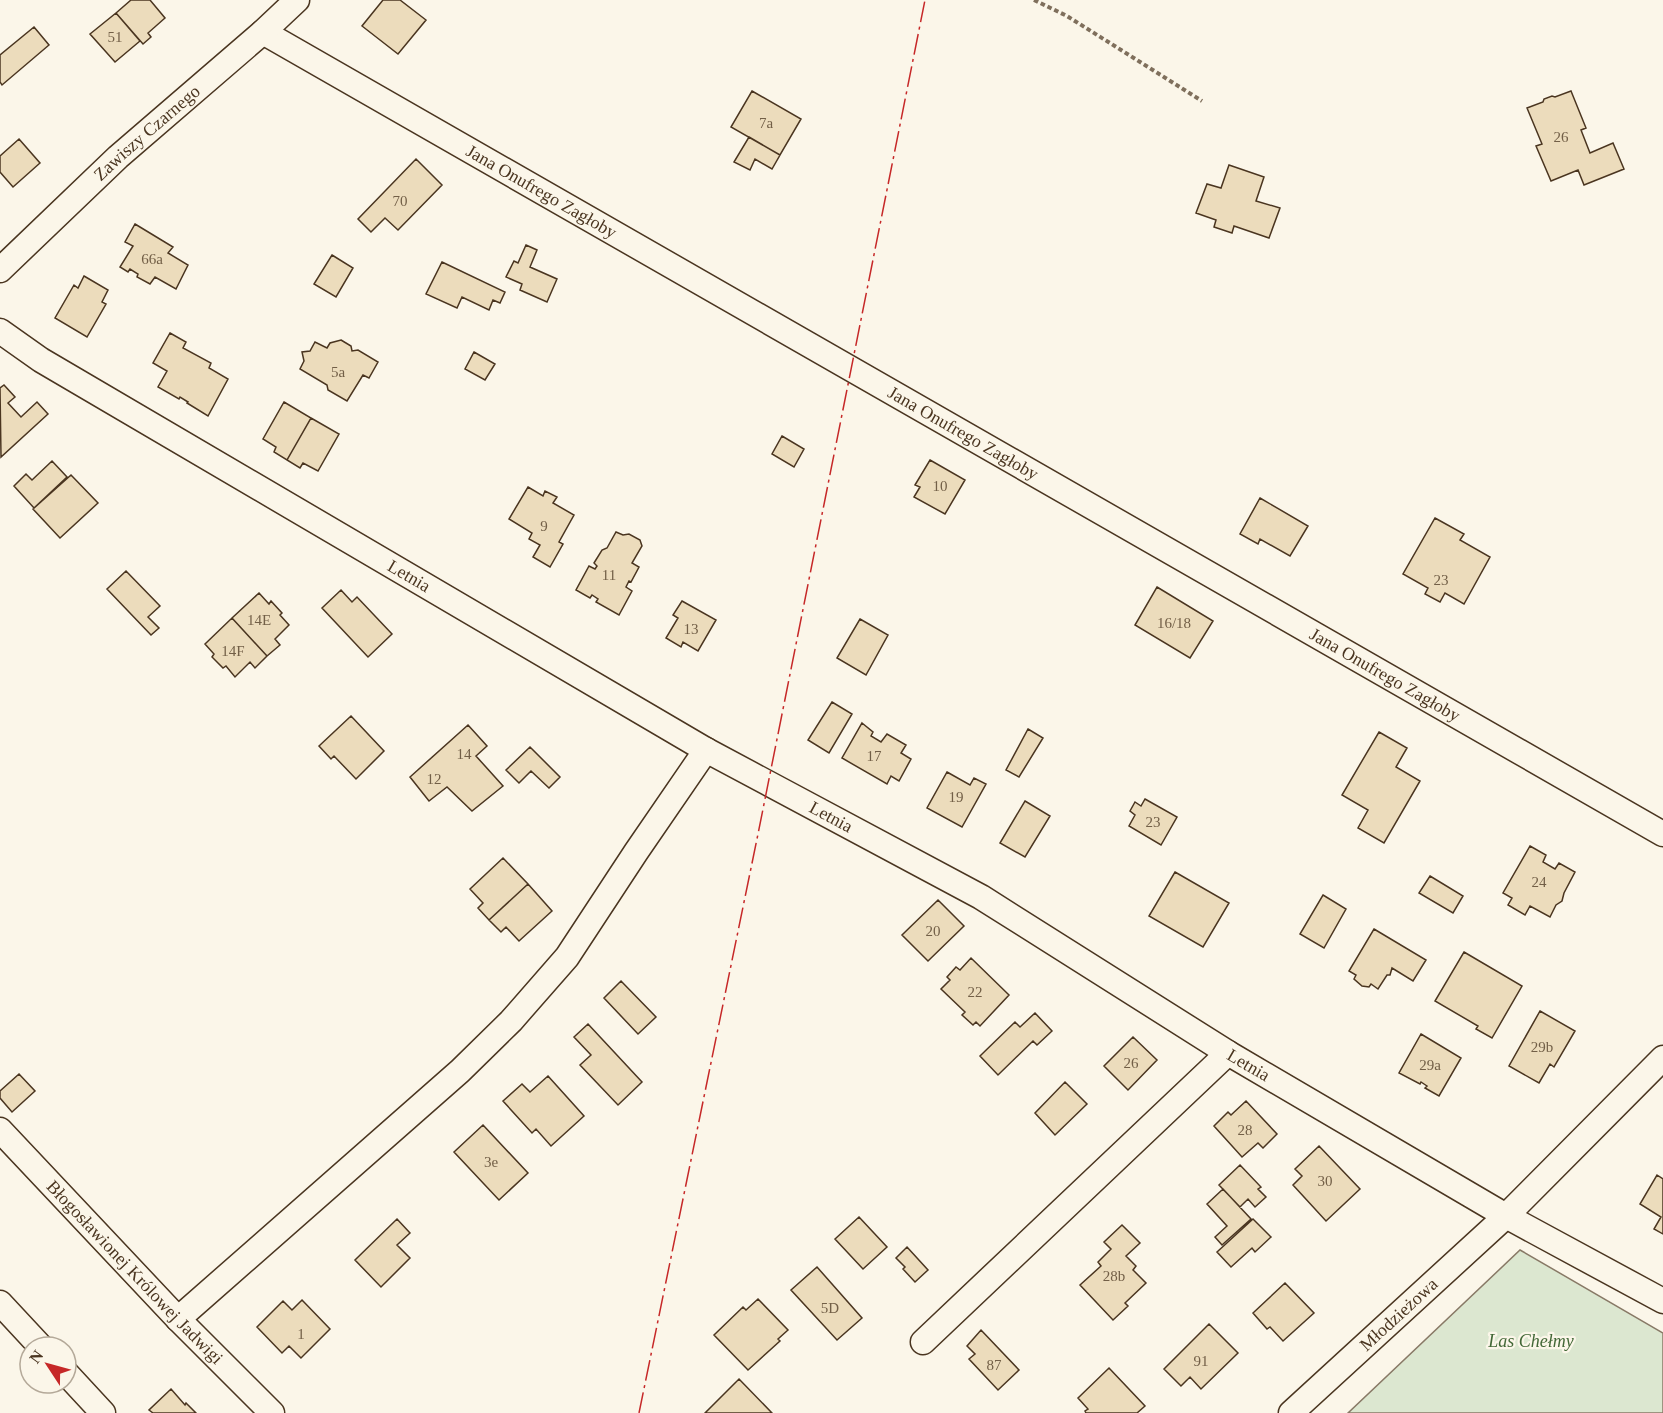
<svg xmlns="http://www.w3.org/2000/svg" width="1663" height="1413" viewBox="0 0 1663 1413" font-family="'Times New Roman',serif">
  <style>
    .green { fill: #dce7d0; stroke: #887966; stroke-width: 1.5 }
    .building { fill: #ecdcbc; stroke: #4a3520; stroke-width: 1.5 }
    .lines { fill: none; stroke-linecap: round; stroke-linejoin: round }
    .street-casing { stroke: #4a3520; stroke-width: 27 }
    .path { stroke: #7f6f5c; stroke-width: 4; stroke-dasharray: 4.5 3; stroke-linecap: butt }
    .street { stroke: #fbf6e9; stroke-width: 24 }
    .power { stroke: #c62828; stroke-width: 1.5; stroke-dasharray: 21 4.5 3 4.5; stroke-linecap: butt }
    .labels { text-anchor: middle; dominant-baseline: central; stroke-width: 4.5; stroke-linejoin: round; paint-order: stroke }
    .number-label { font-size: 15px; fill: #725f47 }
    .street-label { font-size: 18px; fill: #4a3520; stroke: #fbf6e9 }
    .park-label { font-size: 18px; font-style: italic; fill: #436837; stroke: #fbf6e9 }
  </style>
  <rect width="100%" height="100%" fill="#fbf6e9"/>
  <path class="green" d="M 1520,1250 L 1663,1333 L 1663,1413 L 1348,1413 Z"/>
  <path class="building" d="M 131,0 L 150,0 L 165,18 L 148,33 L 151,37 L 143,44 L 116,13 Z
    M 383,0 L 400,0 L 426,20 L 398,54 L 362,26 Z
    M 116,13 L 140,41 L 115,62 L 90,34 Z
    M 34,27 L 49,45 L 2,85 L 0,82 L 0,55 Z
    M 752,91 L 801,119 L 780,155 L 731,127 Z
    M 1571,91 L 1586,128 L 1581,130 L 1590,153 L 1613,143 L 1624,169 L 1584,185 L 1578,170 L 1551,181 L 1536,146 L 1542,144 L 1527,108 L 1543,102 L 1544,99 L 1552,96 L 1555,97 Z
    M 749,137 L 780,155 L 772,169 L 755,159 L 750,170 L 734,162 Z
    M 19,139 L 40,163 L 13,187 L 0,172 L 0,156 Z
    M 416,159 L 442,185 L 398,230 L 385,218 L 371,232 L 358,219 Z
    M 1229,165 L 1264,177 L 1256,201 L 1280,208 L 1269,238 L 1234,226 L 1232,233 L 1214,227 L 1216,220 L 1196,213 L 1207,184 L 1221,188 Z
    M 135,224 L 173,247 L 168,253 L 188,265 L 176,289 L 155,277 L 150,284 L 137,277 L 138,274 L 130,269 L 128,272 L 120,267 L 133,246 L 125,242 Z
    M 526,245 L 537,250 L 530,267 L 557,279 L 547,302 L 520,290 L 522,284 L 506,277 L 514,261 L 518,263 Z
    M 332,255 L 353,268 L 336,297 L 314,284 Z
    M 442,262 L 505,292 L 500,303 L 493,300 L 489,310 L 462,297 L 457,308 L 426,294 Z
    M 84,276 L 108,290 L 102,302 L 106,304 L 87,337 L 55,318 L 74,285 L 78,288 Z
    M 170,333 L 186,342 L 183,348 L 211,363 L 209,368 L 228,379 L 208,416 L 187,403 L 188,402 L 180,397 L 179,399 L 158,387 L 167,371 L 153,363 Z
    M 341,340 L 351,346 L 352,351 L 358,350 L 378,362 L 369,378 L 363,375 L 347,401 L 328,390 L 327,385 L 300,369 L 304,361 L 302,352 L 310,351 L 315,342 L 327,348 L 330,343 Z
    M 474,352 L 495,364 L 485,380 L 465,369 Z
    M 4,385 L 15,397 L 8,403 L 21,417 L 37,402 L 48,414 L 1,457 L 0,388 Z
    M 284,402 L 311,418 L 287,460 L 274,452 L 276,447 L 263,439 Z
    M 311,418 L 339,434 L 318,471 L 303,463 L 300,468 L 287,460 Z
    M 782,436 L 804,449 L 794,467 L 772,454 Z
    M 930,460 L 965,480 L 945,514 L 914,497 L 920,487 L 915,485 Z
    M 52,461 L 67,477 L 34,508 L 14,486 L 26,474 L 32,480 Z
    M 71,475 L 98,503 L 60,538 L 33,509 Z
    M 528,487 L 543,496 L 545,491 L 557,497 L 553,503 L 574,515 L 559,542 L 563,544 L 550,567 L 533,557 L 540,545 L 529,539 L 532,533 L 509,519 Z
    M 1260,498 L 1308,526 L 1290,556 L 1260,539 L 1258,544 L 1240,534 Z
    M 1435,518 L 1464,534 L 1460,540 L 1490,557 L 1464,604 L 1445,593 L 1440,602 L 1425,594 L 1428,588 L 1403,574 Z
    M 616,532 L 623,535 L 629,534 L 640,540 L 642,546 L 632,563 L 639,567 L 631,582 L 629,581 L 626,587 L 632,591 L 619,615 L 596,602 L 598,599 L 592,595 L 590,598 L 576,590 L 589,566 L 595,569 L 597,566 L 594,563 L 602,550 L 607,548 Z
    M 126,571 L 160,606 L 148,617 L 159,628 L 151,635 L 107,589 Z
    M 1157,587 L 1213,621 L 1190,658 L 1135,625 Z
    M 341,590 L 352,602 L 357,597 L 392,634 L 368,657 L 322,608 Z
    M 259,593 L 269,604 L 271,601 L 282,613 L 280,615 L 289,625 L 275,639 L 280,645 L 267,656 L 232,618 Z
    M 682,601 L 716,620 L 698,651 L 683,642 L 681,647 L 666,638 L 678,618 L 673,615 Z
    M 232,618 L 267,656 L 255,668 L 250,662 L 235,677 L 226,666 L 223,668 L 212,657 L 214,654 L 205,644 Z
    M 860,619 L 888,635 L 866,675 L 837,658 Z
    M 832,702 L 852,714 L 829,753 L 808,740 Z
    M 351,716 L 384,751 L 356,779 L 334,756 L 331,759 L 319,746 Z
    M 862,723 L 873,732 L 871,736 L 881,742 L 887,734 L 906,745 L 901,753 L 911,759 L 899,781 L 891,776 L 887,784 L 842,758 Z
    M 468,725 L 487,746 L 476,756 L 503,786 L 472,811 L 447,787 L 429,801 L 410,777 Z
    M 1028,729 L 1043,738 L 1019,777 L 1006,770 Z
    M 1379,732 L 1407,748 L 1396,767 L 1420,781 L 1384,843 L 1358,828 L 1368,810 L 1342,795 Z
    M 530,747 L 560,777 L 549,788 L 531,771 L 519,783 L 506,770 Z
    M 947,772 L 970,785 L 974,778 L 986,784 L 962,827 L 927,808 Z
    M 1145,799 L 1177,817 L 1161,845 L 1129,826 L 1135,815 L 1130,811 L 1135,802 L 1141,806 Z
    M 1025,801 L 1050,816 L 1025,857 L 1000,843 Z
    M 1530,846 L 1546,855 L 1543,862 L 1555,869 L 1559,863 L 1575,872 L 1564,893 L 1562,901 L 1556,905 L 1550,917 L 1530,906 L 1525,915 L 1508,905 L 1512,898 L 1503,893 Z
    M 503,858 L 528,884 L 489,920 L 478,908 L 483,903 L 470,889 Z
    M 1175,872 L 1229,903 L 1203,947 L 1149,916 Z
    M 1430,876 L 1463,896 L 1453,913 L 1419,893 Z
    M 528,884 L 552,911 L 519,941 L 506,927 L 501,932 L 489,920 Z
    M 1323,895 L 1346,909 L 1324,948 L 1300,934 Z
    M 938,900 L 964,926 L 928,961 L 902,935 Z
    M 1374,929 L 1426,960 L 1413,981 L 1392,968 L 1390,975 L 1387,975 L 1378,989 L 1371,984 L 1369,987 L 1362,986 L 1354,979 L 1356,975 L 1349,971 Z
    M 1464,952 L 1522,986 L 1492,1038 L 1476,1029 L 1478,1026 L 1435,1001 Z
    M 971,958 L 1009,995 L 980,1026 L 976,1022 L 973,1025 L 962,1015 L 965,1012 L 941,989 L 950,980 L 947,977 L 956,967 L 960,970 Z
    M 621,981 L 656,1017 L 638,1034 L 604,998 Z
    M 1540,1011 L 1575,1031 L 1554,1067 L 1550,1064 L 1539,1083 L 1509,1066 Z
    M 1035,1013 L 1052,1031 L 1037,1045 L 1033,1041 L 998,1075 L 980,1056 L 1015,1022 L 1020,1027 Z
    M 588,1024 L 642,1082 L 618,1105 L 580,1065 L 591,1055 L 574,1037 Z
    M 1421,1034 L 1461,1058 L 1439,1096 L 1425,1088 L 1427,1086 L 1421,1082 L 1420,1084 L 1399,1073 Z
    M 1133,1037 L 1157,1060 L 1128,1090 L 1104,1066 Z
    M 19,1074 L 35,1091 L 12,1112 L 0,1098 L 0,1091 Z
    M 548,1076 L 584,1116 L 551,1146 L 536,1129 L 532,1133 L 503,1101 L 522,1084 L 530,1092 Z
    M 1065,1082 L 1087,1104 L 1055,1135 L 1035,1113 Z
    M 1246,1101 L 1277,1134 L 1263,1148 L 1258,1143 L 1242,1157 L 1214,1126 L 1228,1112 L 1231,1115 Z
    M 483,1125 L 528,1173 L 499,1200 L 454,1152 Z
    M 1319,1146 L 1360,1189 L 1326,1221 L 1293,1185 L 1302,1176 L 1295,1169 Z
    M 1240,1165 L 1261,1187 L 1258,1189 L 1266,1197 L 1255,1207 L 1248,1199 L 1240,1207 L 1219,1185 Z
    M 1657,1175 L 1663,1179 L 1663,1234 L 1654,1229 L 1661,1217 L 1640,1204 Z
    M 1223,1189 L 1251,1219 L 1222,1245 L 1215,1237 L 1227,1226 L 1207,1204 Z
    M 859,1217 L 887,1247 L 863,1269 L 835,1239 Z
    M 397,1219 L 410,1233 L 397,1245 L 410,1258 L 381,1287 L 355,1260 Z
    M 1253,1219 L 1271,1237 L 1255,1252 L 1252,1248 L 1231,1267 L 1217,1252 Z
    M 1122,1225 L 1140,1243 L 1126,1256 L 1136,1266 L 1133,1270 L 1146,1283 L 1125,1303 L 1128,1306 L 1113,1320 L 1080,1285 L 1101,1266 L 1098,1262 L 1111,1249 L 1104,1242 Z
    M 907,1247 L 928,1270 L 915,1282 L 903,1269 L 905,1267 L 896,1258 Z
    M 817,1267 L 862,1318 L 837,1340 L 791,1290 Z
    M 1285,1283 L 1314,1313 L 1283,1341 L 1270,1327 L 1267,1329 L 1253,1313 Z
    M 758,1299 L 788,1330 L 778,1339 L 780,1341 L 748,1370 L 714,1335 L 743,1307 L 746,1310 Z
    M 302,1300 L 330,1329 L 301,1358 L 289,1346 L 282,1353 L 257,1327 L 283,1301 L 292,1310 Z
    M 1209,1324 L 1238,1353 L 1201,1389 L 1190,1377 L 1181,1386 L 1164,1369 Z
    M 981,1330 L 1019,1370 L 998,1390 L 969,1359 L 975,1354 L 967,1346 Z
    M 1109,1368 L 1145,1406 L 1137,1413 L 1086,1413 L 1085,1411 L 1088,1409 L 1078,1398 Z
    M 739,1379 L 772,1413 L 705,1413 Z
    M 171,1389 L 185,1405 L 186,1403 L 196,1413 L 153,1413 L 149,1410 Z"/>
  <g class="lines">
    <defs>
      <g id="street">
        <path id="s1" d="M 263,32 L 1663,834"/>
        <path id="s2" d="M 0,270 L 118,157 L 263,32 L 297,0"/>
        <path id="s3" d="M 0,331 L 41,360 L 706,750 L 981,897 L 1228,1053 L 1506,1216 L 1663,1301"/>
        <path id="s4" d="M 0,1130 L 178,1319 L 272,1413"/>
        <path d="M 0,1303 L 41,1347"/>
        <path d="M 178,1319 L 460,1071 L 511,1021 L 567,957 L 636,852 L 706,750"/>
        <path d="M 923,1342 L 1228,1053"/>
        <path d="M 66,1373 L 103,1413"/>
        <path id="s5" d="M 1291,1413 L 1506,1216 L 1663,1058"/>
      </g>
    </defs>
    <use href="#street" class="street-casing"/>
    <path class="path" d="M 1034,0 L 1067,16 L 1202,101"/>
    <use href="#street" class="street"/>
    <path class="power" d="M 639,1413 L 758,834 L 925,0"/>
  </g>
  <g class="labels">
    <g class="number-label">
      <text x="115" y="37">51</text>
      <text x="766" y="123">7a</text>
      <text x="1561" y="137">26</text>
      <text x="400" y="201">70</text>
      <text x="152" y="259">66a</text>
      <text x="338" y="372">5a</text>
      <text x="940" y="486">10</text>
      <text x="544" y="526">9</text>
      <text x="609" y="575">11</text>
      <text x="1441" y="580">23</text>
      <text x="259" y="620">14E</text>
      <text x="1174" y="623">16/18</text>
      <text x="691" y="629">13</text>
      <text x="233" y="651">14F</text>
      <text x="464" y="754">14</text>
      <text x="874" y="756">17</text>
      <text x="434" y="779">12</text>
      <text x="956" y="797">19</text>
      <text x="1153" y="822">23</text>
      <text x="1539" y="882">24</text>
      <text x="933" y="931">20</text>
      <text x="975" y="992">22</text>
      <text x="1542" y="1047">29b</text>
      <text x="1131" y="1063">26</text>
      <text x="1430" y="1065">29a</text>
      <text x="1245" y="1130">28</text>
      <text x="491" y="1162">3e</text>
      <text x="1325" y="1181">30</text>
      <text x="1114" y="1276">28b</text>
      <text x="830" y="1308">5D</text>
      <text x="301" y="1334">1</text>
      <text x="1201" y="1361">91</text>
      <text x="994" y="1365">87</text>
    </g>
    <g class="street-label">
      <text stroke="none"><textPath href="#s2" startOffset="201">Zawiszy Czarnego</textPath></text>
      <text stroke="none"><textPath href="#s1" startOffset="321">Jana Onufrego Zagłoby</textPath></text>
      <text stroke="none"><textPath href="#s1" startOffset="807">Jana Onufrego Zagłoby</textPath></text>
      <text stroke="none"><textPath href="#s3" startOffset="477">Letnia</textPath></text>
      <text stroke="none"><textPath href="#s1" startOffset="1293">Jana Onufrego Zagłoby</textPath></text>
      <text stroke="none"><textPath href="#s3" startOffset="963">Letnia</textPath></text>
      <text stroke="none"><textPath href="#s3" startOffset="1449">Letnia</textPath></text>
      <text stroke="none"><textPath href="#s4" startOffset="196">Błogosławionej Królowej Jadwigi</textPath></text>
      <text stroke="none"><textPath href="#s5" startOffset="146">Młodzieżowa</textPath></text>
    </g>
    <g class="park-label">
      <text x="1531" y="1341">Las Chełmy</text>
    </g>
  </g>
  <g transform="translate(48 1365) rotate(306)"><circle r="28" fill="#fbf6e9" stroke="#b4a999" stroke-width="1.5"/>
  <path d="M0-4.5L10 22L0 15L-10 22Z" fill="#c62828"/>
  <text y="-9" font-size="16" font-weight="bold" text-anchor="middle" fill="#4a3520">N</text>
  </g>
</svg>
